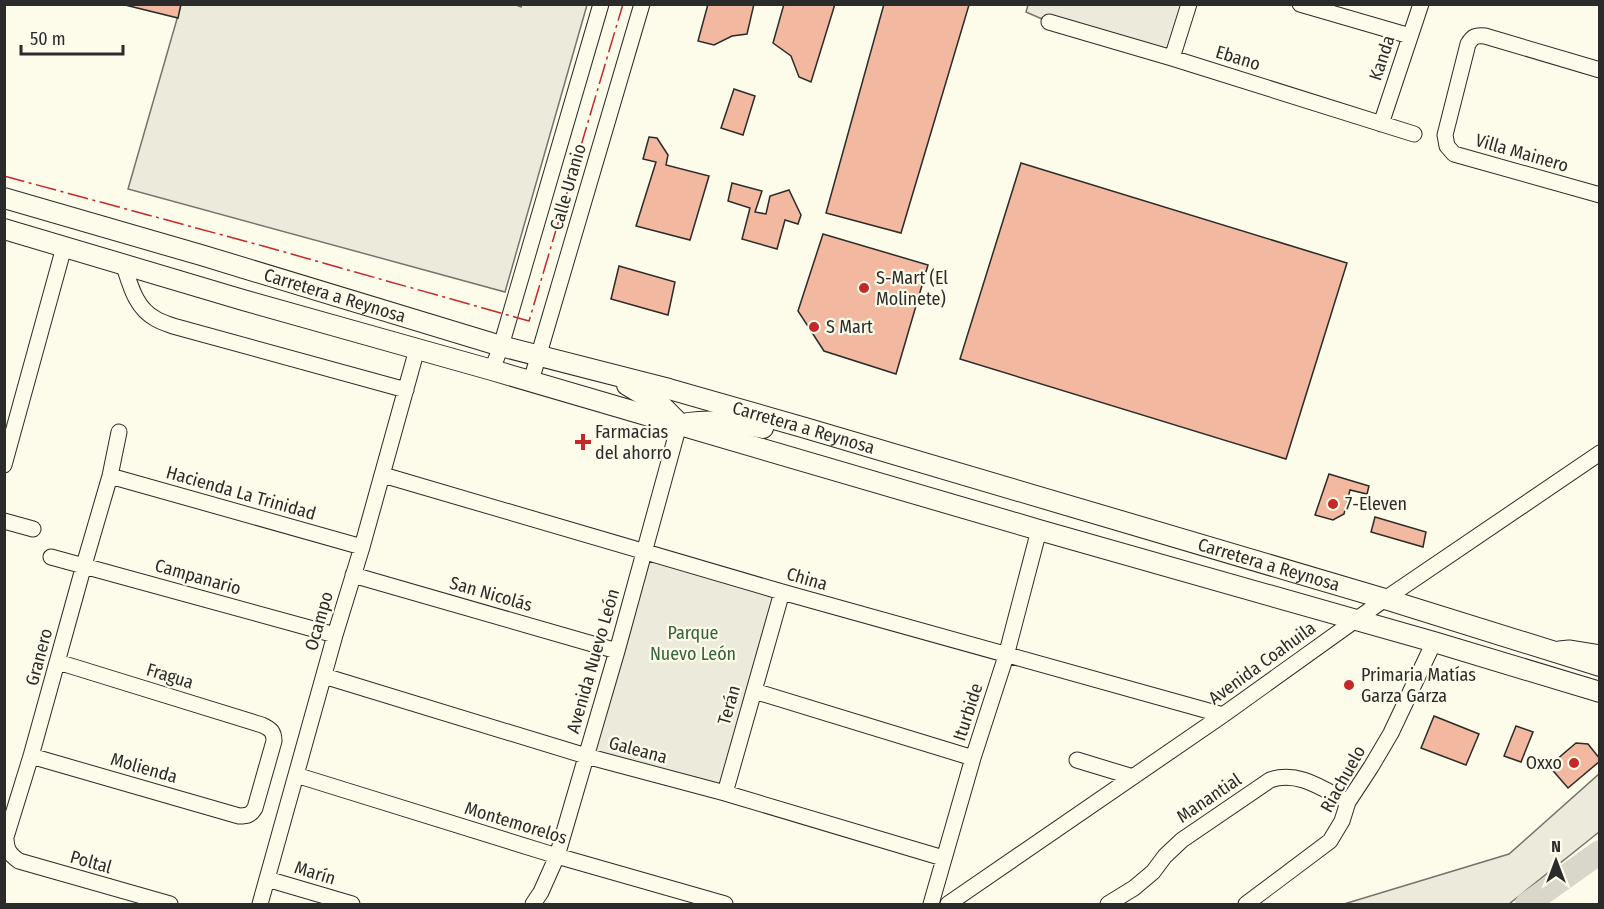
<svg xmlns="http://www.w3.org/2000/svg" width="1604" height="909" viewBox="0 0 1604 909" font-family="'Fira Sans Condensed',sans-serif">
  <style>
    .green { fill: #ecebdb; stroke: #74746e; stroke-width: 1.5 }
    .parking { fill: #eceadb; stroke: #74746e; stroke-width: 1.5 }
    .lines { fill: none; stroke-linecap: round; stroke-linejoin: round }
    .river { stroke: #d8d7c9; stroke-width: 24 }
    .building { fill: #f2b8a0; stroke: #2b2b2b; stroke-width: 1.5 }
    .minor-casing { stroke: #2b2b2b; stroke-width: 17 }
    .major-casing { stroke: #2b2b2b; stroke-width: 22 }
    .minor { stroke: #fdfbea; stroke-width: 15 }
    .major { stroke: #fdfbea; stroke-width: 20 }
    .power { stroke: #c62828; stroke-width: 1.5; stroke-dasharray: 21 4.5 3 4.5; stroke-linecap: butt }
    .poi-dot { fill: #c62828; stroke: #fdfbea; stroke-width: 2 }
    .labels { text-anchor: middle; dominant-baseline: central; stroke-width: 4.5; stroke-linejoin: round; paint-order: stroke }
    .street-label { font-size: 18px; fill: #2b2b2b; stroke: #fdfbea }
    .poi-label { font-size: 18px; fill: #2b2b2b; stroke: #fdfbea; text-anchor: start }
    .park-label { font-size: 18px; fill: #34623c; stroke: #fdfbea }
  </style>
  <rect width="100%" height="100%" fill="#fdfbea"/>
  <path class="green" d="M 1028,5 L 1189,5 L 1172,58 L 1049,22 L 1026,12 Z
    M 644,551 L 782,592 L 725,793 L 587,756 Z
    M 1599,774 L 1599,832 L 1509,904 L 1344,904 L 1509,854 Z"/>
  <path class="parking" d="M 514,4 L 521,7 L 522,4 L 587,5 L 505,292 L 128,189 L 181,5 Z"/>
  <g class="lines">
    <path class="river" d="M 1527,904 L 1600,852"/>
  </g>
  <path class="building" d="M 121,4 L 181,4 L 178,18 Z
    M 708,4 L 754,4 L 747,34 L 732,36 L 714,45 L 698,41 Z
    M 784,4 L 835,4 L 811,82 L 799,77 L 791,56 L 773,43 Z
    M 884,4 L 969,5 L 901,233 L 826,213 Z
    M 734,89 L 755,96 L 743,135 L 721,128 Z
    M 649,137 L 657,138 L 668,155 L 666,165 L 709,176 L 690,240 L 636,226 L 656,162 L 643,159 Z
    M 1021,163 L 1347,263 L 1286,459 L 960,359 Z
    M 732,183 L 762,191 L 755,212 L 766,214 L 770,196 L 789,190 L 801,215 L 798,224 L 785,220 L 777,249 L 742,239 L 750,208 L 728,201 Z
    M 823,234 L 928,265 L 896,374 L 824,351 L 798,311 Z
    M 619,266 L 675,282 L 668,315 L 611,299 Z
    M 1329,474 L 1369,486 L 1367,494 L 1350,490 L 1344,514 L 1333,520 L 1315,515 Z
    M 1375,517 L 1426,532 L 1423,547 L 1371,532 Z
    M 1434,716 L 1479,734 L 1466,765 L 1421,748 Z
    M 1516,726 L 1533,732 L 1521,762 L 1504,756 Z
    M 1576,743 L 1588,744 L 1600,759 L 1600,761 L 1568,788 L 1549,766 Z"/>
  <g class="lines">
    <defs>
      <path id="minor" d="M 1300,4 L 1410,36
        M 1049,22 L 1172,58 L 1414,134
        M 1172,58 L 1189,4
        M 1600,70 L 1485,36 C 1476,35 1473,36 1468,44 L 1445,135 L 1447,146 L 1454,154 L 1600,195
        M 1381,124 L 1421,4
        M 123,263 C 130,284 135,308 156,319 C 161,322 168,324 173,326 L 406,390
        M 492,370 L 501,346 L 601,4
        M 531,381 L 642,4
        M 119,432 L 110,476 L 84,565 L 31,756 L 6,837 C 6,849 9,854 19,861 L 170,904
        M 4,465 L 64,247
        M 383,475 L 782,592 L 1223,715
        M 110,476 L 362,547
        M 4,521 L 33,529
        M 51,557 L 335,635
        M 353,575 L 617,651
        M 1559,649 L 1569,648 L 1600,653
        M 324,676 L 586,756 L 725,793 L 943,858
        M 754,691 L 973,758
        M 31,756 L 239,816 C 247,816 251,815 255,808 L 274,741 C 274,732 271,729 262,725 L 58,662
        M 1077,760 L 1133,777
        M 296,775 L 557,856 L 725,904
        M 725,793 L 782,592
        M 267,879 L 352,904
        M 260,904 L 335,635 L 362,547 L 417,349
        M 533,904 L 541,892 L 557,856 L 617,651 L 679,425
        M 931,904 L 973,758 L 1006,656 L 1039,530
        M 948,904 L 1223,715 L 1385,599 L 1600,453
        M 1108,904 L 1134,888 L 1153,872 L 1165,856 L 1182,840 L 1270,780 C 1298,770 1323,789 1348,802
        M 1246,904 L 1330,841 L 1342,821 L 1348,802 L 1371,767 L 1391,733 L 1434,642"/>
      <g id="major">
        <path id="s1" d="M 4,198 L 201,255 L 501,346 L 669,389 L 802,427 L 1385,599 L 1600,666"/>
        <path d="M 4,229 L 243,300 L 492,370 L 1039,530 L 1434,642 L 1600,692"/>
        <path d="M 627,385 L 662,406 L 678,422"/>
        <path d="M 688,423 C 714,419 738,423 763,428"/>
      </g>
    </defs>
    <use href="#minor" class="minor-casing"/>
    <use href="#major" class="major-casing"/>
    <use href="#minor" class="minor"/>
    <use href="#major" class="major"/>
    <path class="power" d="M 4,176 L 263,246 L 529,321 L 623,4"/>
  </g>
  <g class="poi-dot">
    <circle cx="864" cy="288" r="6"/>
    <circle cx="814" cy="327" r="6"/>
    <path d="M580 433h6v6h6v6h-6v6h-6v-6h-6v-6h6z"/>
    <circle cx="1333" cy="504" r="6"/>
    <circle cx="1349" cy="685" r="6"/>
    <circle cx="1574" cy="763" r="6"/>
  </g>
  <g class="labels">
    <g class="street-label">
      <text transform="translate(1238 58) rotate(17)">Ebano</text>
      <text transform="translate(1382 58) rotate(-72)">Kanda</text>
      <text transform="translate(1522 153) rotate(16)">Villa Mainero</text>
      <text transform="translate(568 187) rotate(-74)">Calle Uranio</text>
      <text stroke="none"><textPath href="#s1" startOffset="345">Carretera a Reynosa</textPath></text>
      <text stroke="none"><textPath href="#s1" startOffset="832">Carretera a Reynosa</textPath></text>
      <text transform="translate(241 493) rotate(16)">Hacienda La Trinidad</text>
      <text stroke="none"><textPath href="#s1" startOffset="1317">Carretera a Reynosa</textPath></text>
      <text transform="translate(198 577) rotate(16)">Campanario</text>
      <text transform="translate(807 579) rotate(16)">China</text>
      <text transform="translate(491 594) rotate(16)">San Nicolás</text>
      <text transform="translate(319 621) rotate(-74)">Ocampo</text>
      <text transform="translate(39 657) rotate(-75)">Granero</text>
      <text transform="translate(593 661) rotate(-74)">Avenida Nuevo León</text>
      <text transform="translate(1262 663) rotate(-36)">Avenida Coahuila</text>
      <text transform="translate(170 676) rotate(17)">Fragua</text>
      <text transform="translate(729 705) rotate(-74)">Terán</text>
      <text transform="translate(968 712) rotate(-72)">Iturbide</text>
      <text transform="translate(638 750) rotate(15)">Galeana</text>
      <text transform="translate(144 768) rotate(16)">Molienda</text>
      <text transform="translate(1343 779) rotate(-61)">Riachuelo</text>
      <text transform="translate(1209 798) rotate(-34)">Manantial</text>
      <text transform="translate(516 823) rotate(17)">Montemorelos</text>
      <text transform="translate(91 862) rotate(16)">Poltal</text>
      <text transform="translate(315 873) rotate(17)">Marín</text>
    </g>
    <g class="poi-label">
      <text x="876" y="278">S-Mart (El<tspan x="876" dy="21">Molinete)</tspan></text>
      <text x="826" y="327">S Mart</text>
      <text x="595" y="432">Farmacias<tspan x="595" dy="21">del ahorro</tspan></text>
      <text x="1345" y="504">7-Eleven</text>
      <text x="1361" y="675">Primaria Matías<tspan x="1361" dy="21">Garza Garza</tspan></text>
      <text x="1562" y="763" text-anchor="end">Oxxo</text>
    </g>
    <g class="park-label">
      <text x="693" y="633">Parque<tspan x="693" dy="21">Nuevo León</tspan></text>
    </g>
  </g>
  <rect width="1604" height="909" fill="none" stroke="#2b2b2b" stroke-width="12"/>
  <g transform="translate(1556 861)" stroke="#fdfbea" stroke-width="4.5" paint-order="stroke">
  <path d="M0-4.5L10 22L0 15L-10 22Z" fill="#2b2b2b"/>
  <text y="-9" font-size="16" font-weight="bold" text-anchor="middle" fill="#2b2b2b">N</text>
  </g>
  <path d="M21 45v9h102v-9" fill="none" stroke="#2b2b2b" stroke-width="3"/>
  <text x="30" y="45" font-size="18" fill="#2b2b2b" stroke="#fdfbea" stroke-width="4.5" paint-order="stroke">50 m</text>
</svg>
